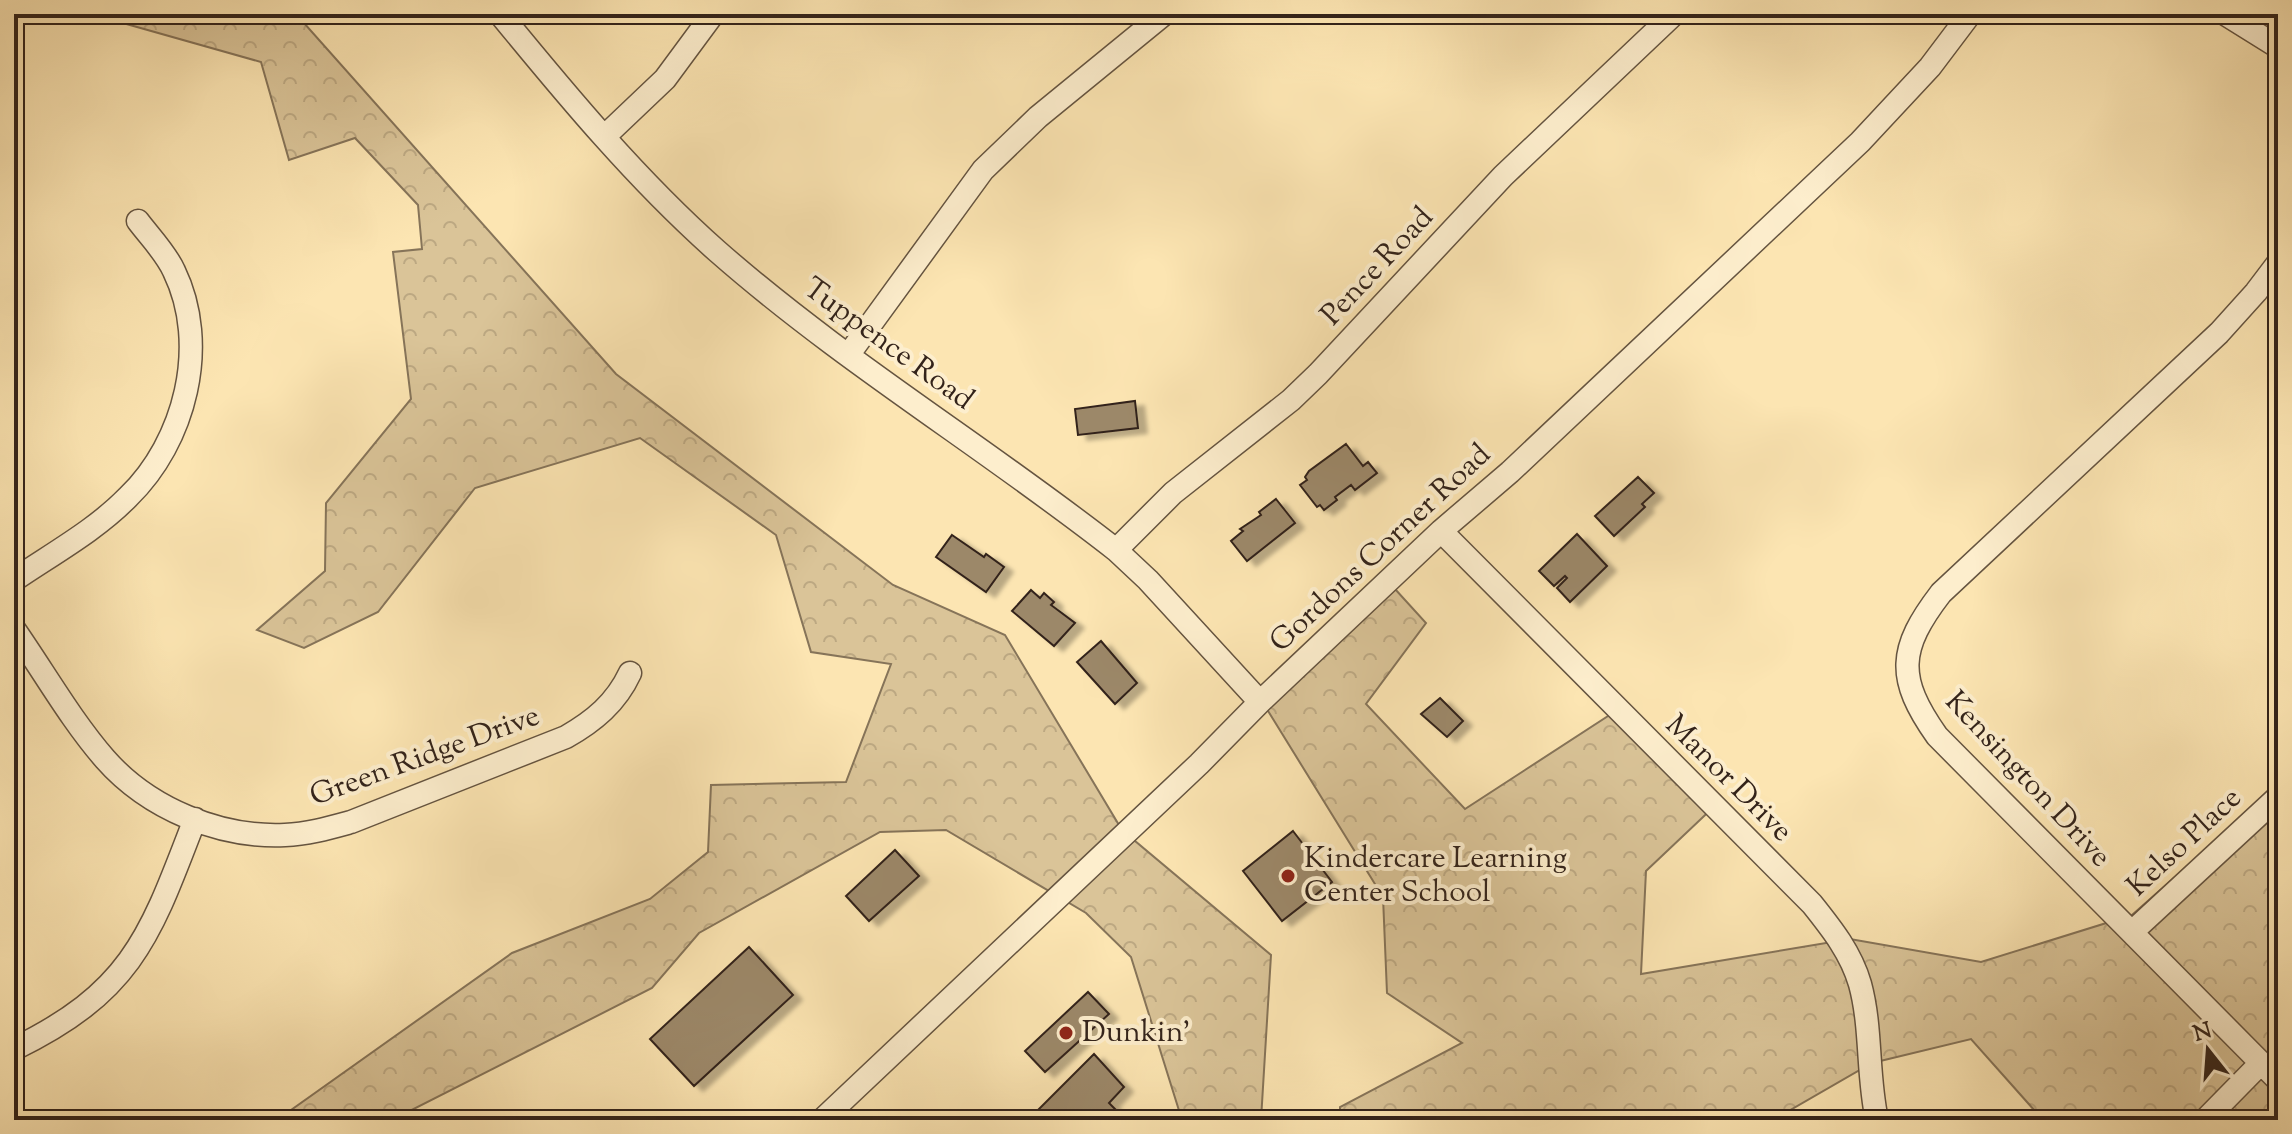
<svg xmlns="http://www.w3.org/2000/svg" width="2292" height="1134" viewBox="0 0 2292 1134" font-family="'Sorts Mill Goudy',serif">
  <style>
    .forest { fill: url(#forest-crowns); stroke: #867459; stroke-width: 2 }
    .building { fill: #9c8869; stroke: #33231a; stroke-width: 2; filter: url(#shadow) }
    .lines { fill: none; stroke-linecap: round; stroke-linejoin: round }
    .minor-casing { stroke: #655440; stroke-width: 25 }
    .minor { stroke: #fdeecd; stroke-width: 22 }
    .poi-dot { fill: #8f2418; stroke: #fdeecd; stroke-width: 3 }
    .labels { text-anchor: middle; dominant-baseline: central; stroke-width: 8; stroke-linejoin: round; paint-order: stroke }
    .street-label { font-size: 30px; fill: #33231a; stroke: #fdeecd }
    .poi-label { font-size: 30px; fill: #33231a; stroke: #fdeecd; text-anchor: start }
  </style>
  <defs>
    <pattern id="forest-crowns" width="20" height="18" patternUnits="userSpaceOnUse" patternTransform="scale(2)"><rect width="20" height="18" fill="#dac498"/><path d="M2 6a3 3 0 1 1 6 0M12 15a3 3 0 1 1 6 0" fill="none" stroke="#bca882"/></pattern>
    <filter id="shadow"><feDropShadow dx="9" dy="5" stdDeviation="2" flood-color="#0004"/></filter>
  </defs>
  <rect width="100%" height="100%" fill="#fce5b2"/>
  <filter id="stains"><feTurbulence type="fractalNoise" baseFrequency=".0025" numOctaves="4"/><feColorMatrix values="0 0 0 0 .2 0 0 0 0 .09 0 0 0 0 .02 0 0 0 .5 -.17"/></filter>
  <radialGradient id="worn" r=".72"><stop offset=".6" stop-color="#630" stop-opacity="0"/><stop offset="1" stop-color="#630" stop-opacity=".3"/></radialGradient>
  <path class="forest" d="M 91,14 L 296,14 L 616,374 L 893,585 L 1005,635 L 1122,830 L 1271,955 L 1261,1120 L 1182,1120 L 1131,957 L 1086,913 L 946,830 L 880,832 L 699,933 L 652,988 L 392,1120 L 277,1120 L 512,953 L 650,899 L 708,852 L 711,785 L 846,782 L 891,664 L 811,652 L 776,535 L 640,438 L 475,488 L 378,612 L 304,648 L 257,630 L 325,571 L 326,503 L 411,399 L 393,252 L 422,249 L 418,205 L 355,138 L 289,160 L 261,62 Z
    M 1385,578 L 1426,623 L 1366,704 L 1465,809 L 1625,705 L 1720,801 L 1646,871 L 1641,974 L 1850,939 L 1981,962 L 2132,915 L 2278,786 L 2278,1120 L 2043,1120 L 1971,1039 L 1872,1063 L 1773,1120 L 1340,1120 L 1340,1107 L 1462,1043 L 1387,993 L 1383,897 L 1260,698 Z"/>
  <path class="building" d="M 1135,401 L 1138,428 L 1078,435 L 1075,409 Z
    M 1346,444 L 1363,466 L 1368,462 L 1377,473 L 1355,490 L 1351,485 L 1335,497 L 1337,500 L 1324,510 L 1320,505 L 1317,507 L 1300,485 L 1307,480 L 1305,477 L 1309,471 Z
    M 1638,477 L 1654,493 L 1642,504 L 1645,507 L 1614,536 L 1595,516 Z
    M 1276,499 L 1295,523 L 1247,561 L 1231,541 L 1243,531 L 1240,529 L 1261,515 L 1259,512 Z
    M 1577,534 L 1607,566 L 1570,602 L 1557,588 L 1567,578 L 1565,576 L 1554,586 L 1539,571 Z
    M 952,535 L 984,557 L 986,554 L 1004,567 L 986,592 L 936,557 Z
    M 1031,590 L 1040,598 L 1044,593 L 1054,602 L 1051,605 L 1075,623 L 1054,646 L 1012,611 Z
    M 1101,641 L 1137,683 L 1115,704 L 1077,662 Z
    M 1440,698 L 1463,721 L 1447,737 L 1421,714 Z
    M 1293,831 L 1332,882 L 1282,921 L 1243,871 Z
    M 895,850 L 919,876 L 869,921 L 846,896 Z
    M 749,947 L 793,995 L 694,1086 L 650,1039 Z
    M 1088,992 L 1109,1014 L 1045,1072 L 1025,1051 Z
    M 1094,1054 L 1124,1087 L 1109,1103 L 1126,1120 L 1028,1120 Z"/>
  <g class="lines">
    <defs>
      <path id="minor" d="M 500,14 C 568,97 637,180 717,251 C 842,361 985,447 1116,550 L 1148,580 L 1260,702
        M 2225,14 L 2278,47
        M 604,137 L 665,79 L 713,14
        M 2278,263 L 2256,292 L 2219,333 L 1941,593 C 1898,649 1896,678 1937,736 L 2278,1080
        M 849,354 L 983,170 L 1038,117 L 1164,14
        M 1441,531 L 1812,904 C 1832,929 1851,953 1860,984 C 1872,1028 1867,1075 1877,1120
        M 1116,550 L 1173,493 L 1291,400 L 1318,374 L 1503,176 L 1674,14
        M 14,580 C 52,554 96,530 128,497 C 185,442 210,345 174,271 C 166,253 150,237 138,221
        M 14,629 C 44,672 71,720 105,759 C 149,809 220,838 285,835 C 308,834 329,828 351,822 L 566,737 C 594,721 616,703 630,673
        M 2132,932 L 2278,797
        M 14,1049 C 133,991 150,936 195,819
        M 822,1120 L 1199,764 L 1260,702 L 1441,531 L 1510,472 L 1860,142 L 1930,67 L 1970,14
        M 2205,1120 L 2261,1063"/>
    </defs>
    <use href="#minor" class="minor-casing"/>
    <use href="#minor" class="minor"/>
  </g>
  <g class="poi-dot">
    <circle cx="1288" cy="876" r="8"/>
    <circle cx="1066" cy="1033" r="8"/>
  </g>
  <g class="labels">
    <g class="street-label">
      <text transform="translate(1378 267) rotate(-47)">Pence Road</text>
      <text transform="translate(888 345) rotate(36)">Tuppence Road</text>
      <text transform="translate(1381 549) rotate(-43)">Gordons Corner Road</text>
      <text transform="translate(425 757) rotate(-20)">Green Ridge Drive</text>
      <text transform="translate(1728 779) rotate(45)">Manor Drive</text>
      <text transform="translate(2027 780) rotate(47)">Kensington Drive</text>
      <text transform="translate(2185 843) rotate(-43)">Kelso Place</text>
    </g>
    <g class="poi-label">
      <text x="1304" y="859">Kindercare Learning<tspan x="1304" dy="34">Center School</tspan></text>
      <text x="1082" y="1033">Dunkin'</text>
    </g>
  </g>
  <rect width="2292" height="1134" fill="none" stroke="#fce5b2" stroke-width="48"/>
  <rect x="16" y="16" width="2260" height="1102" fill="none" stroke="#33231a" stroke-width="4"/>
  <rect x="24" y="24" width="2244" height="1086" fill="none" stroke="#33231a" stroke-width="2"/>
  <g transform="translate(2208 1050) rotate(343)" stroke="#fdeecd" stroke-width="6" paint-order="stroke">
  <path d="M0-6L14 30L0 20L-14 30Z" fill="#33231a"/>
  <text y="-12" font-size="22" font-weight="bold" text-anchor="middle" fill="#33231a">N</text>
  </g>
  <rect width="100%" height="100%" filter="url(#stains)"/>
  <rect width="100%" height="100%" fill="url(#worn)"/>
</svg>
